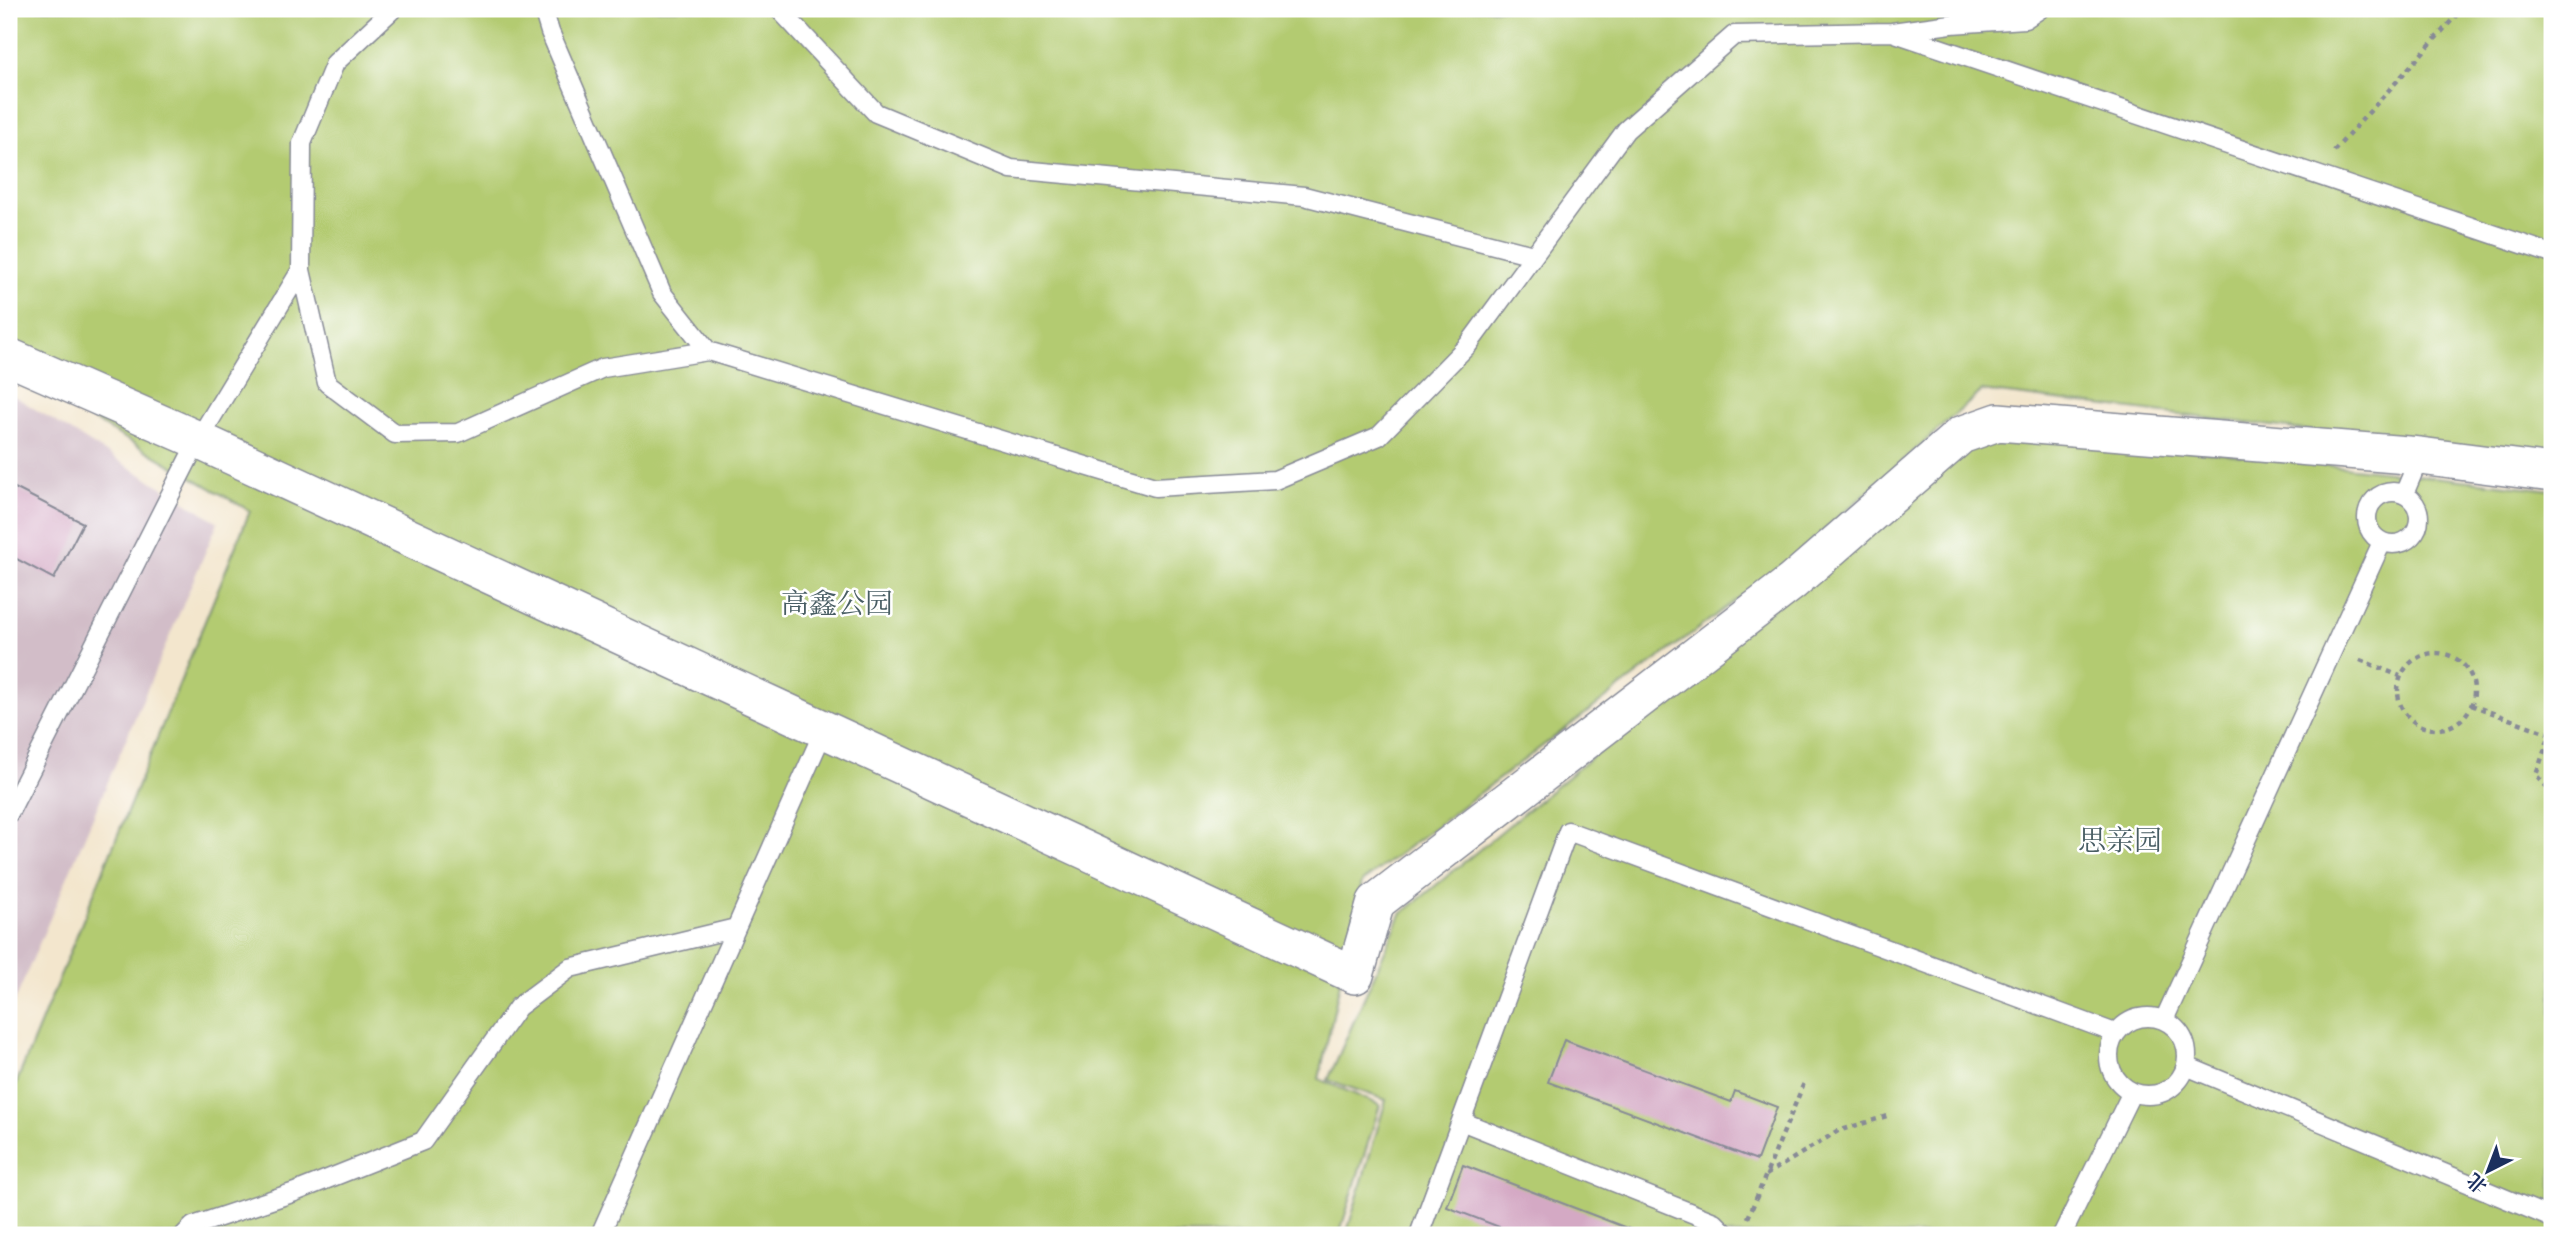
<svg xmlns="http://www.w3.org/2000/svg" width="2561" height="1244" viewBox="0 0 2561 1244" font-family="'IM FELL Great Primer','Noto Serif SC',serif">
  <style>
    .industrial { fill: #d2bdc8 }
    .green { fill: #b3cb71; stroke: #677d68; stroke-width: 2 }
    .building { fill: #d4a9c4 }
    .lines { fill: none; stroke-linecap: round; stroke-linejoin: round }
    .service-casing { stroke: #878a96; stroke-width: 21 }
    .minor-casing { stroke: #878a96; stroke-width: 40 }
    .path { stroke: #878a96; stroke-width: 4.5; stroke-dasharray: 5 5; stroke-linecap: butt }
    .service { stroke: #fff; stroke-width: 18 }
    .minor { stroke: #fff; stroke-width: 37 }
    .labels { text-anchor: middle; dominant-baseline: central; stroke-width: 5; stroke-linejoin: round; paint-order: stroke }
    .park-label { font-size: 28px; fill: #495e64; stroke: #fff }
  </style>
  <rect width="100%" height="100%" fill="#fff"/>
  <filter id="ink" filterUnits="userSpaceOnUse"><feTurbulence type="fractalNoise" baseFrequency=".0143" numOctaves="2"/><feDisplacementMap in="SourceGraphic" scale="14" xChannelSelector="R" yChannelSelector="G"/><feConvolveMatrix kernelMatrix="1 2 1 2 8 2 1 2 1" color-interpolation-filters="sRGB"/></filter>
  <filter id="wash" filterUnits="userSpaceOnUse"><feTurbulence type="fractalNoise" baseFrequency=".00686" numOctaves="4" result="noise"/><feDisplacementMap in="SourceGraphic" scale="28" xChannelSelector="R" yChannelSelector="G"/><feGaussianBlur stdDeviation="1.57" result="paint"/><feColorMatrix in="noise" values="0 0 0 0 0 0 0 0 0 0 0 0 0 0 0 0 0 1.4 0 .05"/><feComposite in="paint" operator="in"/></filter>
  <g filter="url(#wash)">
    <rect width="100%" height="100%" fill="#f3e6cd"/>
    <path class="industrial" d="M 9,393 L 218,522 L 9,1015 Z"/>
    <path class="green" d="M 9,9 L 2552,9 L 2552,460 L 1982,391 L 1797,554 L 1362,882 L 1319,1079 L 1380,1105 L 1339,1235 L 9,1235 L 9,1101 L 250,511 L 9,371 Z
      M 2018,431 L 2552,490 L 2552,1235 L 1346,1235 L 1386,1100 L 1328,1080 L 1401,914 L 1973,443 Z"/>
    <g id="blocks">
      <path class="building" d="M 9,485 L 83,523 L 54,579 L 9,555 Z
        M 1564,1040 L 1731,1102 L 1735,1091 L 1777,1107 L 1757,1160 L 1548,1082 Z
        M 1463,1165 L 1645,1235 L 1520,1235 L 1447,1207 Z"/>
    </g>
  </g>
  <g filter="url(#ink)">
    <use href="#blocks" fill-opacity="0" stroke="#878a96" stroke-width="2"/>
    <g class="lines">
      <defs>
        <path id="service" d="M 393,9 L 335,63 L 302,143 L 301,270 L 327,383 L 395,434 L 458,433 L 603,368 L 708,351 L 1155,487 L 1275,480 L 1379,436 L 1468,345 L 1626,130 L 1734,35 L 1892,32 L 1951,24 L 2025,19 L 2040,9
          M 543,9 L 550,32 L 662,293 L 708,351
          M 779,9 L 876,113 L 1011,169 L 1304,196 L 1533,255
          M 1895,33 L 2552,254
          M2367 518a26 26 0 1 1 52 0a26 26 0 1 1-52 0Z
          M 2404,494 L 2420,456
          M 9,813 L 198,440 L 301,270
          M2109 1056a39 39 0 1 1 78 0a39 39 0 1 1-78 0Z
          M 2164,1020 L 2382,542
          M 2186,1066 L 2552,1218
          M 1461,1121 L 1714,1222 L 1727,1235
          M 184,1235 L 193,1226 L 295,1192 L 423,1141 L 518,1007 L 570,968 L 736,928
          M 600,1235 L 824,730
          M 1419,1235 L 1568,831 L 2115,1033
          M 2062,1235 L 2132,1092"/>
        <path id="minor" d="M 9,357 L 198,440 L 1355,975 L 1376,902 L 1792,582 L 1961,435 L 1998,422 L 2420,456 L 2552,473"/>
      </defs>
      <use href="#service" class="service-casing"/>
      <use href="#minor" class="minor-casing"/>
      <path class="path" d="M 2334,151 L 2462,9
        M2398 691a38 38 0 1 1 76 0a38 38 0 1 1-76 0Z
        M 2360,660 L 2400,676
        M 2471,705 L 2550,734 L 2536,775 L 2546,786 L 2552,788
        M 1766,1175 L 1838,1131 L 1887,1116
        M 1748,1218 L 1804,1083"/>
      <use href="#service" class="service"/>
      <use href="#minor" class="minor"/>
    </g>
  </g>
  <g class="labels">
    <g class="park-label">
      <text x="837" y="603">高鑫公园</text>
      <text x="2120" y="840">思亲园</text>
    </g>
  </g>
  <rect width="2561" height="1244" fill="none" stroke="#fff" stroke-width="35"/>
  <g transform="translate(2488 1171) rotate(222)" stroke="#ffffff" stroke-width="5" paint-order="stroke">
  <path d="M0-5L12 26L0 18L-12 26Z" fill="#1b2f5e"/>
  <text y="-10" font-size="19" font-weight="bold" text-anchor="middle" fill="#1b2f5e">北</text>
  </g>
</svg>
